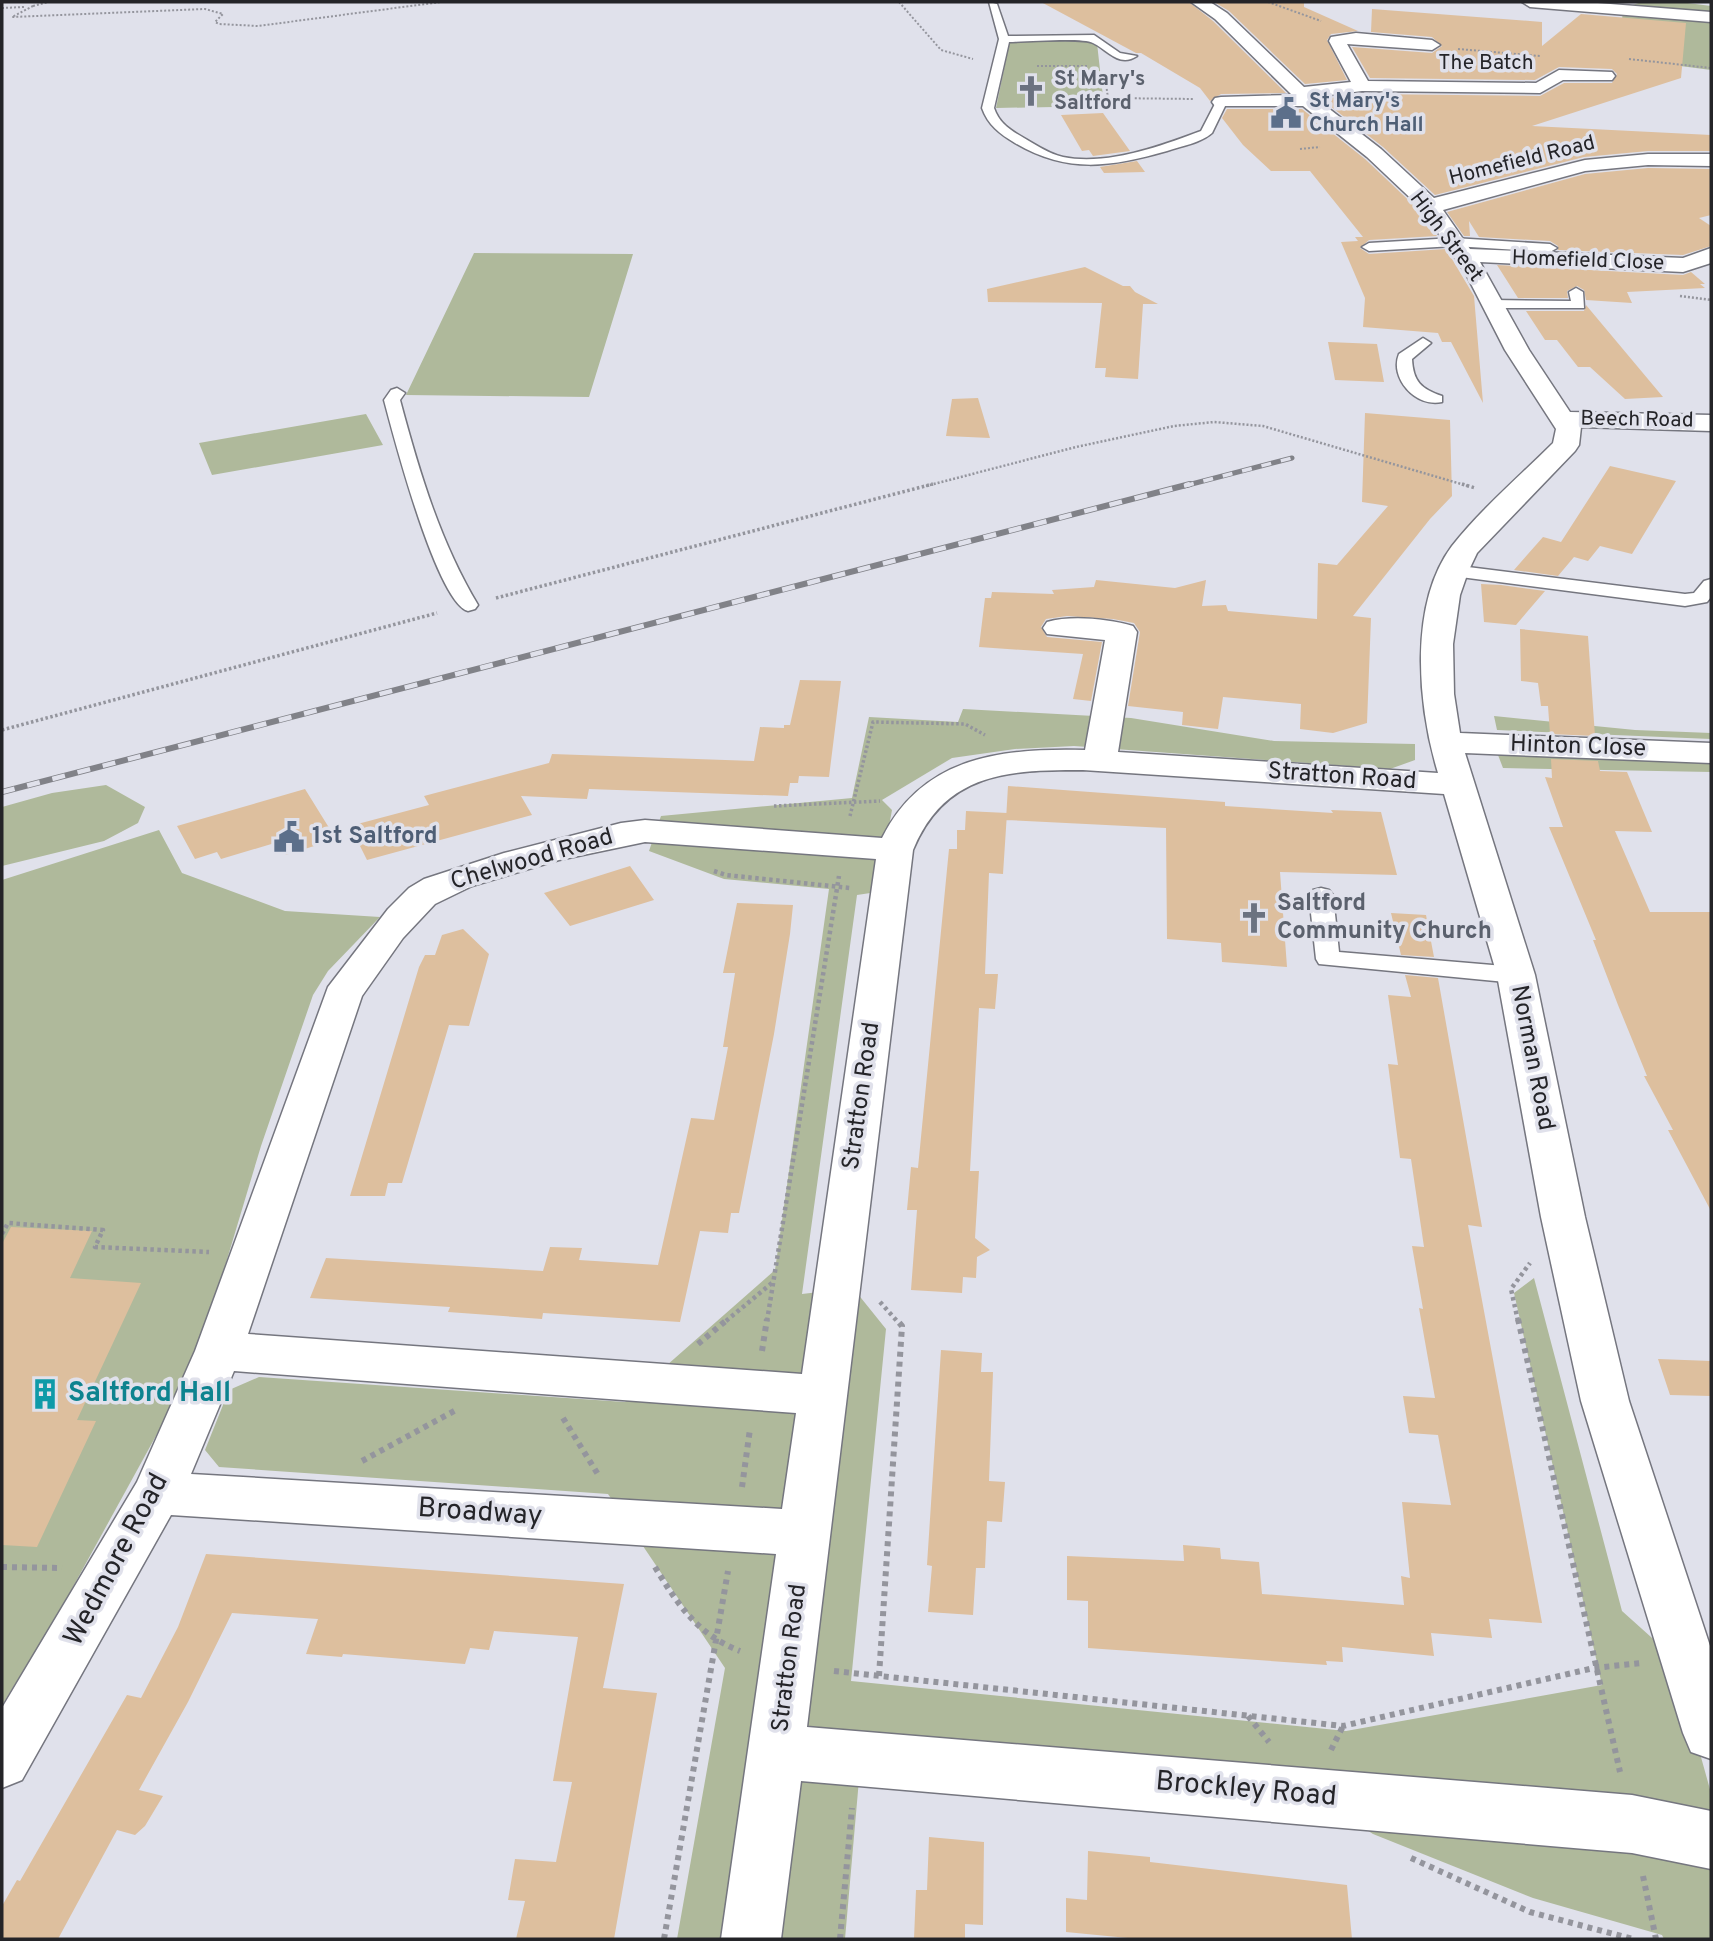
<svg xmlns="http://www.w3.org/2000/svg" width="1713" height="1941" viewBox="0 0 1713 1941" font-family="Overpass,sans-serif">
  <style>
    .green { fill: #afb99b }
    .building { fill: #ddbf9e }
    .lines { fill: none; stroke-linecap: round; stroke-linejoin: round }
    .service-casing { stroke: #75767f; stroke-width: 3 }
    .minor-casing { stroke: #75767f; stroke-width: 3 }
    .path-far4 { stroke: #94959d; stroke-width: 2; stroke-dasharray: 2 2; stroke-linecap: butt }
    .path-far3 { stroke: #94959d; stroke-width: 2.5; stroke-dasharray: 2 2; stroke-linecap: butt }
    .path-far2 { stroke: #94959d; stroke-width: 3.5; stroke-dasharray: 2.5 2.5; stroke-linecap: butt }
    .path-far1 { stroke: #94959d; stroke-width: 4.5; stroke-dasharray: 3.5 3.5; stroke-linecap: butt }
    .path { stroke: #94959d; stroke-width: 6; stroke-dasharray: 5 5; stroke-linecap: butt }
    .service { fill: #fff; fill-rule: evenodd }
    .minor { fill: #fff; fill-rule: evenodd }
    .rail-far1-casing { stroke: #818288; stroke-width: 5 }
    .rail-casing { stroke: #818288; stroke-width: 6 }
    .rail-far1 { stroke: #e0e1eb; stroke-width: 3.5; stroke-dasharray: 10; stroke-linecap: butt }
    .rail { stroke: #e0e1eb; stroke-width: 4.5; stroke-dasharray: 13; stroke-linecap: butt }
    .labels { text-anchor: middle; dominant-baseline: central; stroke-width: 7; stroke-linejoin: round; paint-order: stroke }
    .far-street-label { font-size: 21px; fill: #242428; stroke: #e0e1eb }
    .far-worship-label { font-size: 21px; font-weight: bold; fill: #5b616d; stroke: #e0e1eb; text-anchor: start }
    .far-service-label { font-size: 21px; font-weight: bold; fill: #4e5e75; stroke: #e0e1eb; text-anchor: start }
    .street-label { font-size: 24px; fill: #242428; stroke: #e0e1eb }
    .service-label { font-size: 24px; font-weight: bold; fill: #4e5e75; stroke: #e0e1eb; text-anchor: start }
    .worship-label { font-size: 24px; font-weight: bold; fill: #5b616d; stroke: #e0e1eb; text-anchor: start }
    .near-culture-label { font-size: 28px; font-weight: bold; fill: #0d838f; stroke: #e0e1eb; text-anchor: start }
    .near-street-label { font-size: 28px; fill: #242428; stroke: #e0e1eb }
  </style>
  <rect width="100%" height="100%" fill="#e0e1eb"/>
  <path class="green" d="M 1642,2 L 1680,2 L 1711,6 L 1711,70 L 1619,58 L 1623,8 Z
    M 1010,40 L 1088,40 L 1097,43 L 1104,106 L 996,108 Z
    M 474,253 L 633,254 L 589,397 L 406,395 Z
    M 366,414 L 383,445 L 212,475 L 199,443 Z
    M 963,709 L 1131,718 L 1274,741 L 1415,744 L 1415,760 L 1390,769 L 1074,746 L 1015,749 L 952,758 L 882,800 L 892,810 L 877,892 L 857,895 L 802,1294 L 853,1288 L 886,1329 L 851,1681 L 1346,1731 L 1602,1685 L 1514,1293 L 1534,1278 L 1622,1611 L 1661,1646 L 1694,1732 L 1711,1793 L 1711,1939 L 1664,1939 L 1662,1935 L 1533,1898 L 1373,1834 L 1275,1771 L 863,1734 L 845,1939 L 677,1939 L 725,1668 L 608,1494 L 219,1467 L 205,1450 L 229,1390 L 259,1377 L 625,1402 L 775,1270 L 829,889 L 724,879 L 649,851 L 661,816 L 852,798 L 869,717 L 958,722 Z
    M 1494,716 L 1635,730 L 1711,733 L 1711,739 L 1497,730 Z
    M 1498,755 L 1711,763 L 1711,772 L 1503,768 Z
    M 106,785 L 145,807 L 138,823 L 104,841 L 2,866 L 2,807 L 52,793 Z
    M 159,830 L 182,873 L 285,911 L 380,917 L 328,971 L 313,995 L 261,1146 L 196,1363 L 52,1625 L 2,1705 L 2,880 Z"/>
  <path class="building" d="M 1041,2 L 1189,2 L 1213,21 L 1286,93 L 1221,94 L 1210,101 L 1200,88 L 1141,53 L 1136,53 Z
    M 1214,2 L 1304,2 L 1304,7 L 1358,31 L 1331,34 L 1327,40 L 1347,80 L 1305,84 L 1229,11 Z
    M 1372,9 L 1542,22 L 1542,46 L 1581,14 L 1686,23 L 1681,78 L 1532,126 L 1711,135 L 1711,151 L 1648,151 L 1584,157 L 1435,195 L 1383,147 L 1321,99 L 1362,94 L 1540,96 L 1564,83 L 1612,83 L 1617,74 L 1612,69 L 1559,67 L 1535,80 L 1370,78 L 1352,47 L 1432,53 L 1442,46 L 1432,37 L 1371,32 Z
    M 1227,109 L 1302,109 L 1365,159 L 1420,211 L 1437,236 L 1369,240 L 1360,248 L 1369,254 L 1446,249 L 1474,296 L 1483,403 L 1451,342 L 1442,342 L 1438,333 L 1363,327 L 1365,298 L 1341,242 L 1358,241 L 1355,237 L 1363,237 L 1310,171 L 1271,171 L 1243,145 L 1222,118 Z
    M 1103,113 L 1130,151 L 1093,156 L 1089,150 L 1082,151 L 1061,115 Z
    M 1137,161 L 1145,172 L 1104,173 L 1100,167 Z
    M 1648,168 L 1711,169 L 1711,215 L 1699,218 L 1711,226 L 1711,246 L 1683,255 L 1558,250 L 1558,246 L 1550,241 L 1479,237 L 1469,221 L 1470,236 L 1464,236 L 1447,212 L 1585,174 Z
    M 1497,265 L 1683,275 L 1691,272 L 1705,284 L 1700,284 L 1705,288 L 1627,292 L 1632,303 L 1586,300 L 1584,290 L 1577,286 L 1567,291 L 1568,298 L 1518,298 Z
    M 1085,267 L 1123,286 L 1130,286 L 1135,292 L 1158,304 L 1143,304 L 1138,379 L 1105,377 L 1106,368 L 1095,368 L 1102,303 L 988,302 L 987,289 Z
    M 1586,305 L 1663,397 L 1625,399 L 1590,367 L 1578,367 L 1557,340 L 1545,340 L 1526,311 L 1584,311 Z
    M 1328,342 L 1377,344 L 1384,382 L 1335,380 Z
    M 978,398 L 990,438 L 946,436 L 952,399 Z
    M 1365,413 L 1450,420 L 1452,496 L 1430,519 L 1353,616 L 1371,618 L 1367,723 L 1333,733 L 1300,729 L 1301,704 L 1223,697 L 1218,729 L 1182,725 L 1183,712 L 1128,706 L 1140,632 L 1134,623 L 1113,619 L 1067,616 L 1046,619 L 1041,627 L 1047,637 L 1102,642 L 1091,701 L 1073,699 L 1083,654 L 979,647 L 985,598 L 991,598 L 992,592 L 1054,594 L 1052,590 L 1094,587 L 1096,580 L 1175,588 L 1206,580 L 1202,606 L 1226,605 L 1228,611 L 1317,619 L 1318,563 L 1337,565 L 1388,506 L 1362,502 Z
    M 1610,466 L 1676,481 L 1632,554 L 1600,546 L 1588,561 L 1574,557 L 1558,576 L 1514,570 L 1543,537 L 1561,542 Z
    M 1481,584 L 1501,585 L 1545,591 L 1516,625 L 1484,622 Z
    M 1520,629 L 1588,636 L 1595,736 L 1550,734 L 1548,706 L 1541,706 L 1538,683 L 1521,681 Z
    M 800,680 L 841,681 L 829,777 L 799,776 L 798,783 L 790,783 L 788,796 L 589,789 L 587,799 L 521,796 L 532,815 L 367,860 L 350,826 L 429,805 L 424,796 L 549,763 L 552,754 L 754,761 L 760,727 L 784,728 L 784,725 L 790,725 Z
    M 1551,759 L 1598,761 L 1600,771 L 1627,772 L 1652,832 L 1615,831 L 1650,912 L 1711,912 L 1711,1211 L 1668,1130 L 1673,1130 L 1644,1076 L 1647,1076 L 1618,1005 L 1593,940 L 1596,940 L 1549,827 L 1563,827 L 1545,777 L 1552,778 Z
    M 1008,786 L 1225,802 L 1225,806 L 1333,813 L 1331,810 L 1381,812 L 1397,875 L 1280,872 L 1287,967 L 1222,962 L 1221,943 L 1167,939 L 1166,828 L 1006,820 Z
    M 305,789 L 336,839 L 286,855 L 278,842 L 221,859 L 217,852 L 195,859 L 177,826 Z
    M 966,811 L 1007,813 L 1003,874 L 989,873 L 985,974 L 998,974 L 995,1009 L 979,1008 L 970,1171 L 979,1171 L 975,1238 L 990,1250 L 977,1257 L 976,1278 L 963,1277 L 962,1293 L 911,1290 L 917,1210 L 907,1210 L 911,1167 L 918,1168 L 949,849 L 957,849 L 957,830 L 965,830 Z
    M 630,866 L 654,900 L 570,926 L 544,893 Z
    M 737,903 L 793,905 L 790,934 L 774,1034 L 739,1213 L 731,1213 L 728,1233 L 700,1231 L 680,1322 L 543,1313 L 542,1319 L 448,1312 L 450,1307 L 310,1298 L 326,1258 L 543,1271 L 550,1247 L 582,1248 L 579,1260 L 658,1265 L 691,1118 L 714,1120 L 728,1047 L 723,1047 L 735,973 L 723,973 Z
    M 1391,913 L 1426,915 L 1434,957 L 1401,955 Z
    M 463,929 L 489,954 L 469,1026 L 449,1025 L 402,1183 L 388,1183 L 385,1196 L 350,1196 L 419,967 L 425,955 L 435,955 L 442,935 Z
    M 1405,975 L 1438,978 L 1482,1227 L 1468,1225 L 1542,1623 L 1489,1619 L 1492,1638 L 1431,1633 L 1434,1656 L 1342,1647 L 1343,1662 L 1326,1661 L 1327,1665 L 1088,1648 L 1088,1601 L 1067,1600 L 1067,1556 L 1184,1561 L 1183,1545 L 1220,1548 L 1221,1559 L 1259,1562 L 1262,1594 L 1404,1605 L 1401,1576 L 1410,1578 L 1402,1502 L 1451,1505 L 1438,1435 L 1409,1433 L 1403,1396 L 1435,1398 L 1419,1308 L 1423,1309 L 1412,1246 L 1424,1247 L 1411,1159 L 1400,1158 L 1388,1064 L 1398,1065 L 1388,995 L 1411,997 Z
    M 11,1227 L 92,1231 L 70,1278 L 141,1283 L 77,1420 L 96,1421 L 37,1547 L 2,1545 L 2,1244 Z
    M 941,1350 L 982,1353 L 981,1372 L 993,1372 L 989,1481 L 1005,1482 L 1002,1522 L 987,1521 L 985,1568 L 976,1568 L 973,1615 L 928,1612 L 932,1566 L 927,1565 Z
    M 1658,1359 L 1711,1361 L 1711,1396 L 1670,1395 Z
    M 206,1554 L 624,1584 L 603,1688 L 657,1693 L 614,1939 L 516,1939 L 525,1901 L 508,1900 L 515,1859 L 556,1862 L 572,1782 L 553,1781 L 578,1637 L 494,1631 L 489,1650 L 470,1648 L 465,1664 L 343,1654 L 342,1657 L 306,1654 L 318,1619 L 232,1613 L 188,1702 L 139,1790 L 163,1796 L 145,1826 L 135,1835 L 117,1830 L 58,1939 L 2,1939 L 2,1906 L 17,1880 L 20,1881 L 127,1695 L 141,1698 L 178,1627 Z
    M 929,1837 L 984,1842 L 983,1925 L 965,1924 L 965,1939 L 914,1939 L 916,1890 L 927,1890 Z
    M 1088,1851 L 1150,1857 L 1150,1862 L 1347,1885 L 1352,1939 L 1138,1939 L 1066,1932 L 1066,1898 L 1087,1900 Z"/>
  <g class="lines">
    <defs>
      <path id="service" d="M 989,2 L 997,4 L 1008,36 L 1094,35 L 1120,53 L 1137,56 C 1119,68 1108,50 1093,43 C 1083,37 1024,42 1009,42 L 994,108 C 999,123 1010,130 1024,138 C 1036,145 1049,154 1063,157 C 1107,166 1161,146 1201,131 L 1217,100 L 1225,100 L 1227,102 L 1212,133 C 1201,143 1181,146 1167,151 C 1111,167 1067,174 1015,143 C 1000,134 988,125 982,108 L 999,39 Z
        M 1454,238 L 1550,244 L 1557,248 L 1550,252 L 1454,246 L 1369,251 L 1362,247 L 1369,243 Z
        M 1576,288 L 1583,292 L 1584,308 L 1493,308 L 1486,304 L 1493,300 L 1571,301 L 1569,292 Z
        M 1423,338 L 1431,343 L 1412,359 C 1413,381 1421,389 1442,396 L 1442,402 C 1416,408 1389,378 1399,354 Z
        M 397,388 L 405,393 L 400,400 C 419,471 440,542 478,605 L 475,609 L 468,611 C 437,603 393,434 384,400 L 391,390 Z
        M 1452,565 L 1685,594 L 1694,593 L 1704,581 L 1711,579 L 1711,597 L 1707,602 L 1685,606 L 1445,575 L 1443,571 Z
        M 1321,888 L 1329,890 L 1333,895 L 1339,952 L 1516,967 L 1525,969 L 1528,975 L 1525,981 L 1516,983 L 1319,964 L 1316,959 L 1309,895 L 1313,890 Z"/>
      <path id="minor" d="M 1191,2 L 1210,2 L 1227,13 L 1304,87 L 1351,82 L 1329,41 L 1331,37 L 1356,33 L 1432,40 L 1440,45 L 1432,50 L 1347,44 L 1368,81 L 1536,83 L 1559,70 L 1612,72 L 1615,76 L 1612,80 L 1563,80 L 1540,93 L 1362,91 L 1314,97 L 1381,149 L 1434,198 L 1585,160 L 1648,154 L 1711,154 L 1711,166 L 1648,165 L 1585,171 L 1443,210 L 1470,249 L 1683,258 L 1711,248 L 1711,263 L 1683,272 L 1480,262 L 1529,350 L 1570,412 L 1711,415 L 1711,431 L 1581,427 L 1579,445 L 1575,451 L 1477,553 L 1468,572 L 1460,595 L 1453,644 L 1454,694 L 1460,733 L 1711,743 L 1711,763 L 1465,753 L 1535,975 L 1585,1217 L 1629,1401 L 1711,1649 L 1711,1759 L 1691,1752 L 1683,1733 L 1581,1401 L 1541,1217 L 1497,975 L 1444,794 L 1083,770 C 1009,770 945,772 913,850 L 807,1727 L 1632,1795 L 1711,1811 L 1711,1869 L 1632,1853 L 801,1781 L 781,1939 L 721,1939 L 776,1554 L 171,1515 L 22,1780 L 2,1788 L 2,1708 L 137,1482 L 195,1351 L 328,987 L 388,909 L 409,888 L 424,879 L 504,853 L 621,823 L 645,820 L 882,838 C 923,756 1002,748 1085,750 L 1105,640 L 1047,634 L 1043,628 L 1047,622 C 1072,615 1108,619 1133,626 L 1137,632 L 1118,752 L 1438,773 C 1418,707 1408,605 1452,546 C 1481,509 1520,476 1553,443 L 1556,429 L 1505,350 L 1466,274 L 1422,209 L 1367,157 L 1303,106 L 1215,106 L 1212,102 L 1215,98 L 1221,97 L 1292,95 L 1215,19 ZM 645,842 L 876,859 L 802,1374 L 248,1334 L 362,996 L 403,938 L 435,904 L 472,886 L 559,860 ZM 234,1371 L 796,1413 L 782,1509 L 191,1474 Z
        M 1522,2 L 1585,2 L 1711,12 L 1711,22 L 1530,7 Z"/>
    </defs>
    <use href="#service" class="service-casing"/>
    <use href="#minor" class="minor-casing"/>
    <path class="path-far4" d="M 899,2 L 941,50 L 973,59
      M 1268,2 L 1321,21
      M 33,6 L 12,17 L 205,9 L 223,14 L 215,22 L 219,24 L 258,26 L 441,2
      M 33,6 L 49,2
      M 2,8 L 24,7
      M 1458,49 L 1540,56
      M 1629,59 L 1711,68
      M 1037,66 L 1088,66
      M 1105,77 L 1108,98 L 1194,99
      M 1300,149 L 1320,147"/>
    <path class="path-far3" d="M 1680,296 L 1711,300
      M 926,486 L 1076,447 L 1174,426 L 1214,422 L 1263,426 L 1468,486"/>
    <path class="path-far2" d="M 1462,484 L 1475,488
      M 496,598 L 933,484
      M 2,730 L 437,613
      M 774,806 L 880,801
      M 850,816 L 873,722 L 965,724 L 985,735"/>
    <path class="path-far1" d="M 714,871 L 726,875 L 850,888
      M 2,1234 L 8,1223 L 103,1230 L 95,1247 L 209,1252
      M 880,1302 L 897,1321
      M 726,1321 L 772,1283
      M 767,1321 L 839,876
      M 1518,1321 L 1511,1289 L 1530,1263"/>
    <path class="path" d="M 1518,1319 L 1620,1772
      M 698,1344 L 728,1319
      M 762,1351 L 767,1319
      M 563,1418 L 599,1476
      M 362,1461 L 456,1410
      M 742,1487 L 750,1429
      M 2,1567 L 62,1568
      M 655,1567 C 678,1605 698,1635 740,1651
      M 834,1671 L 1343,1726 L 1594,1668 L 1641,1663
      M 879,1676 L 902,1326 L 896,1319
      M 1248,1716 L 1269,1742
      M 1331,1750 L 1343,1726
      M 1411,1858 L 1530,1912 L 1633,1939
      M 1643,1876 L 1656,1939
      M 664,1939 L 728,1571
      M 840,1939 L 852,1808"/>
    <use href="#service" class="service"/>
    <use href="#minor" class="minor"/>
    <defs>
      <path id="rail-far1" d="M 1184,486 L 1292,458"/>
      <path id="rail" d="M 2,792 L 1190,484"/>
    </defs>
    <use href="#rail-far1" class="rail-far1-casing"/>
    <use href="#rail" class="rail-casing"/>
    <use href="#rail-far1" class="rail-far1"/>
    <use href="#rail" class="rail"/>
  </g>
  <defs>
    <symbol id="church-bare" viewBox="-9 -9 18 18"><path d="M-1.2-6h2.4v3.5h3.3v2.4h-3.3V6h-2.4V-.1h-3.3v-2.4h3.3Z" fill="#6b7280" stroke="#e0e1eb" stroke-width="2.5" paint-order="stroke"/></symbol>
    <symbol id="civic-bare" viewBox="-9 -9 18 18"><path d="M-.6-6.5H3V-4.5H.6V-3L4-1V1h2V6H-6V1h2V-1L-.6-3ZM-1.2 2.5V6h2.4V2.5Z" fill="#5c6f8a" stroke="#e0e1eb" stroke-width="2.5" paint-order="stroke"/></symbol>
    <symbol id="building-bare" viewBox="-9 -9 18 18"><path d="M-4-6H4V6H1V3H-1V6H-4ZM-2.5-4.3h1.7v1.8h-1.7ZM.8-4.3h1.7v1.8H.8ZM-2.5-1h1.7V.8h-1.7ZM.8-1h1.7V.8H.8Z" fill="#0f9aa8" stroke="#e0e1eb" stroke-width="2.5" paint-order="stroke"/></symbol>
  </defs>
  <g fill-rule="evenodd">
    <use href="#church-bare" x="1009" y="69" width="44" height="44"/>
    <use href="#civic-bare" x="1264" y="91" width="44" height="44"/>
    <use href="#civic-bare" x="267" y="815" width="44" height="44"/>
    <use href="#church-bare" x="1232" y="896" width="44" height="44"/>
    <use href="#building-bare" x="23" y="1372" width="44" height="44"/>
  </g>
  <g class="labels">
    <g class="far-street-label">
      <text x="1486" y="63">The Batch</text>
      <text transform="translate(1522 161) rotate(-14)">Homefield Road</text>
      <text transform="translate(1446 237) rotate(53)">High Street</text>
      <text transform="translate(1588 261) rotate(2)">Homefield Close</text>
      <text transform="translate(1637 420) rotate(1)">Beech Road</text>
    </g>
    <g class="far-worship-label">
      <text x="1054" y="79">St Mary's<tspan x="1054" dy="24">Saltford</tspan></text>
    </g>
    <g class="far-service-label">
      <text x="1309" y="101">St Mary's<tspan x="1309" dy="24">Church Hall</tspan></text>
    </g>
    <g class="street-label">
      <text transform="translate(1578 747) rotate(2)">Hinton Close</text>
      <text transform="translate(1342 777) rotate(4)">Stratton Road</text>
      <text transform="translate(532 860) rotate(-16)">Chelwood Road</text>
      <text transform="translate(1532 1058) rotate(79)">Norman Road</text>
      <text transform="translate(862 1096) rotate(-82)">Stratton Road</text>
      <text transform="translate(790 1658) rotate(-83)">Stratton Road</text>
    </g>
    <g class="service-label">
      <text x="312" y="837">1st Saltford</text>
    </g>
    <g class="worship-label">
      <text x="1277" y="904">Saltford<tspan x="1277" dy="28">Community Church</tspan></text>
    </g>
    <g class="near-culture-label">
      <text x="68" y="1394">Saltford Hall</text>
    </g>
    <g class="near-street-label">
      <text transform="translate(480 1513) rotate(4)">Broadway</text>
      <text transform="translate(117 1560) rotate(-62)">Wedmore Road</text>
      <text transform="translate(1246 1790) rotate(5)">Brockley Road</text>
    </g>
  </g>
  <rect width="1713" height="1941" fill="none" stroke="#242428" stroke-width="7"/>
</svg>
